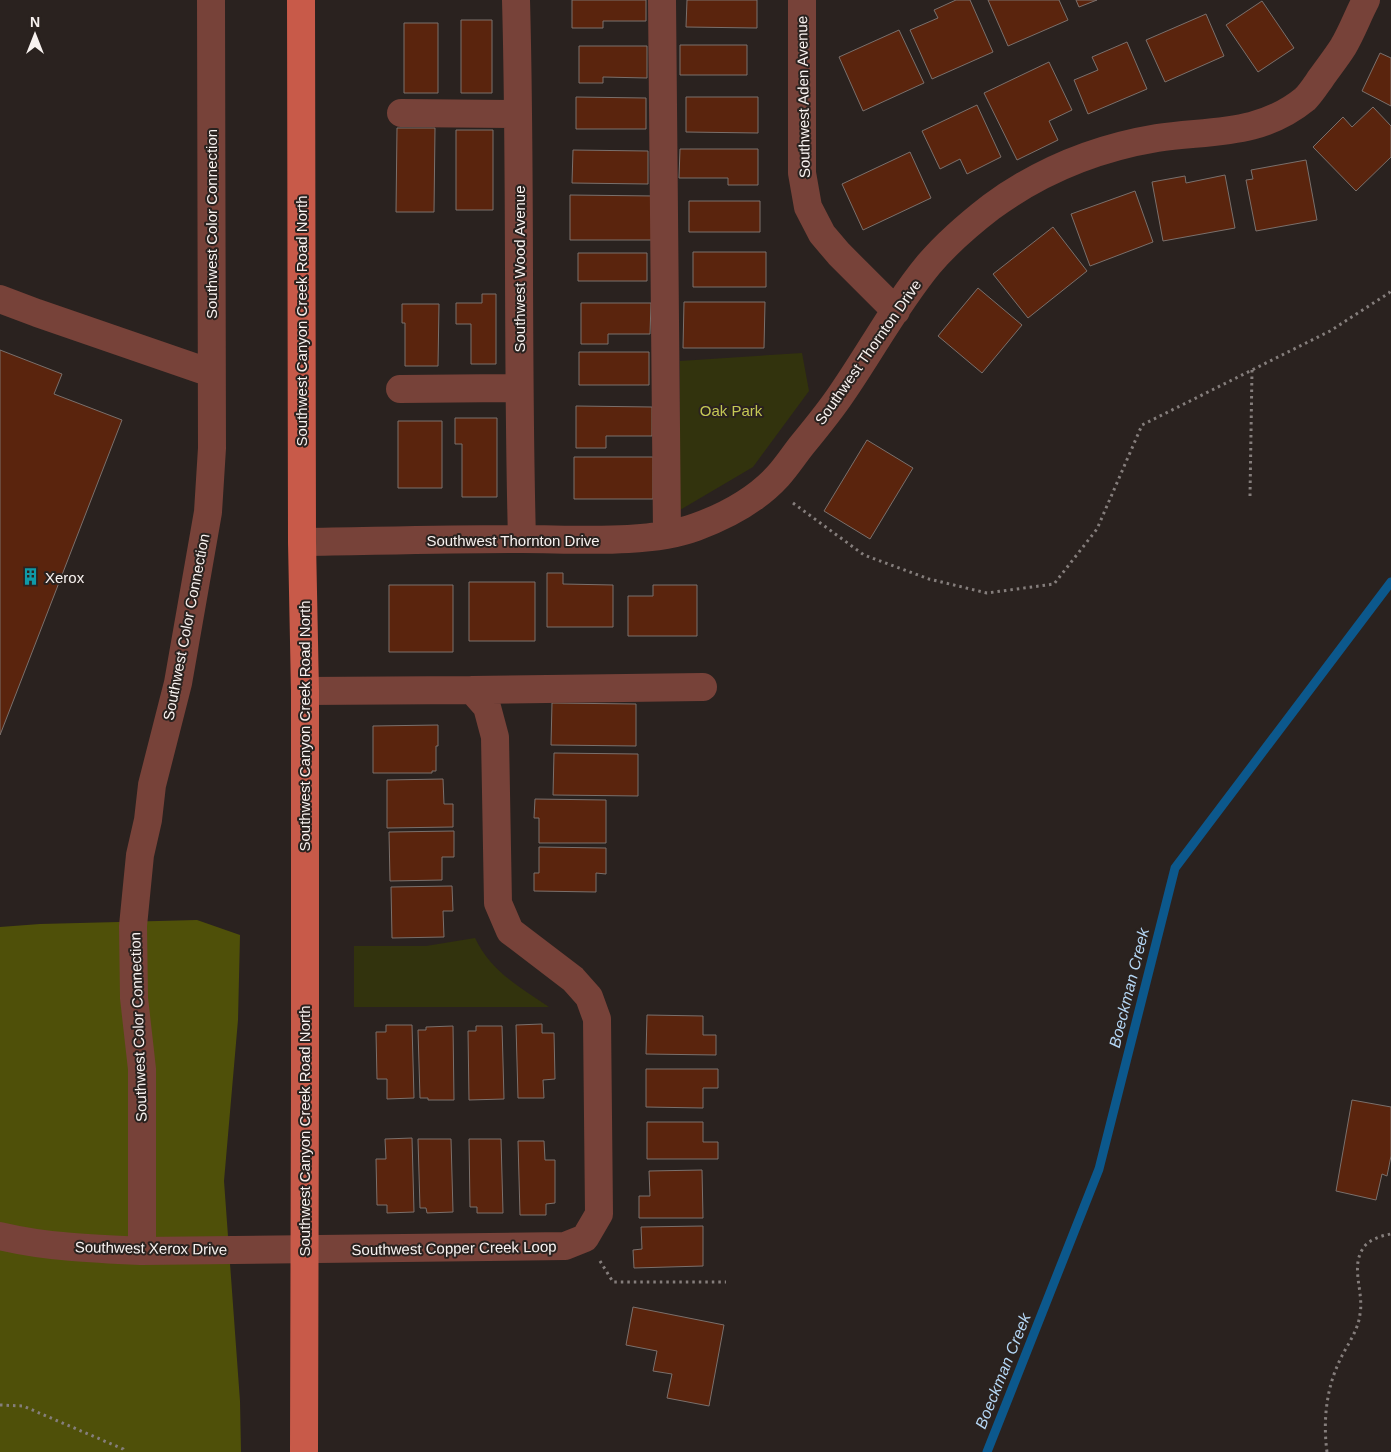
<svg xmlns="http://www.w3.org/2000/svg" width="1391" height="1452" viewBox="0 0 1391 1452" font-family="Arial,sans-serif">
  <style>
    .green { fill: #32330d }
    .forest { fill: #4f5009 }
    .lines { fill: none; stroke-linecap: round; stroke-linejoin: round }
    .stream { stroke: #0c588c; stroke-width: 9 }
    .building { fill: #5a240d; stroke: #7a706c }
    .path { stroke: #857e7c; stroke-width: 3; stroke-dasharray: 2.5 4; stroke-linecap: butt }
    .minor { stroke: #774239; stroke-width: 28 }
    .major { stroke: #c85a49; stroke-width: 28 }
    .labels { text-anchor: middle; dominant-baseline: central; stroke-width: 4; stroke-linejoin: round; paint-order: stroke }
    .street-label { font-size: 15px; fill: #f8f2f0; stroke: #2a221f }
    .park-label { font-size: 15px; fill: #c5c854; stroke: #2a221f }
    .poi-label { font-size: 15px; fill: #f8f2f0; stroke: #2a221f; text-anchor: start }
    .water-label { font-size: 16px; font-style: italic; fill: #b5d7f5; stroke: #2a221f }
  </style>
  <rect width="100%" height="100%" fill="#2a221f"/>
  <path class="green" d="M 802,353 L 809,391 L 753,467 L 680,510 L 680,361 Z
    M 475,938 C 492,973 519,986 549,1007 L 354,1007 L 354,946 L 426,946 Z"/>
  <path class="forest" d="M 197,920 L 240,935 L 238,1020 L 224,1181 L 240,1401 L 241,1452 L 0,1452 L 0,927 L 40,924 Z"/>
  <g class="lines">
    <path class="stream" d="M 987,1452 L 1099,1169 L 1175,868 L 1391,582"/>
  </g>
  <path class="building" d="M 572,0 L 646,0 L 646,21 L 603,21 L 603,28 L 572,28 Z
    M 687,0 L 757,0 L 757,28 L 686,27 Z
    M 956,0 L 970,0 L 993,52 L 932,79 L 910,30 L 938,18 L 934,10 Z
    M 988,0 L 1059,0 L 1068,20 L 1008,46 Z
    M 1076,0 L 1097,0 L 1079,7 Z
    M 1262,1 L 1294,48 L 1258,72 L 1226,25 Z
    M 1206,14 L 1224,56 L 1165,82 L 1146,40 Z
    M 461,20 L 492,20 L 492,93 L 461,93 Z
    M 404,23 L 438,23 L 438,93 L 404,93 Z
    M 899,30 L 924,83 L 863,111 L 839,57 Z
    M 1127,42 L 1147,89 L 1088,114 L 1074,80 L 1098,70 L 1092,57 Z
    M 680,45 L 747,45 L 747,75 L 680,75 Z
    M 579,46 L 647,46 L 647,78 L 603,77 L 603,83 L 579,83 Z
    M 1380,53 L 1391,58 L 1391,106 L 1362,91 Z
    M 1049,62 L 1072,110 L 1049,121 L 1058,140 L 1017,160 L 984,93 Z
    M 576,97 L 646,98 L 646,129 L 576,129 Z
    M 686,97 L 758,97 L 758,133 L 686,132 Z
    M 977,105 L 1001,157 L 967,174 L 960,159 L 940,169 L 922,131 Z
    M 1373,107 L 1391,126 L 1391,157 L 1356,191 L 1313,147 L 1343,117 L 1352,127 Z
    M 397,128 L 435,128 L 434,212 L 396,212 Z
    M 456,130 L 493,130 L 493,210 L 456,210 Z
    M 680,149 L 758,149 L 758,185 L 728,185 L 728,178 L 679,178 Z
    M 573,150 L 648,151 L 648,184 L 572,183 Z
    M 910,152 L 931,198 L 863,230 L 842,184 Z
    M 1306,160 L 1317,220 L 1256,231 L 1246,180 L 1253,179 L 1251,170 Z
    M 1225,175 L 1235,228 L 1163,241 L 1152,182 L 1185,176 L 1186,183 Z
    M 1135,191 L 1153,242 L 1090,266 L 1071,214 Z
    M 570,195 L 655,196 L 655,240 L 570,240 Z
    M 689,201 L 760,201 L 760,232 L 689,232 Z
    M 1053,227 L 1087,271 L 1028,318 L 993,274 Z
    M 693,252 L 766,252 L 766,287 L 693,287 Z
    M 578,253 L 647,253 L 647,281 L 578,281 Z
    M 978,288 L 1022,325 L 982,373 L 938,336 Z
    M 482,294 L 496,294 L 496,364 L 471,364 L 471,324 L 456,324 L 456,303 L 482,303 Z
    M 684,302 L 765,302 L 764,348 L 683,348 Z
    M 581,303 L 651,303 L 650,334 L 608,334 L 608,344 L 581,344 Z
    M 402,304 L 439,304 L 438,366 L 405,366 L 405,323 L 402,323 Z
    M 0,350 L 62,374 L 54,394 L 122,420 L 0,735 Z
    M 579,352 L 649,352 L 649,385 L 579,385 Z
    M 576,406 L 652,407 L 652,436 L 606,436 L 606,448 L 576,448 Z
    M 455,418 L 497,418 L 497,497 L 462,497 L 462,444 L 455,444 Z
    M 398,421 L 442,421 L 442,488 L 398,488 Z
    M 867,440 L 913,468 L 870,539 L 824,511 Z
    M 574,457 L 653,457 L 653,499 L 574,499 Z
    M 547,573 L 563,573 L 563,584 L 613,585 L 613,627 L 547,627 Z
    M 469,582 L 535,582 L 535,641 L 469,641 Z
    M 389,585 L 453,585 L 453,652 L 389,652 Z
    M 653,585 L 697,585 L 697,636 L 628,636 L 628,596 L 653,596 Z
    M 552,703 L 636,704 L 636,746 L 551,745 Z
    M 438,725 L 438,746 L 436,746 L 436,771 L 432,771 L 432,773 L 373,773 L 373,726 Z
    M 554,753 L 638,754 L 638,796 L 553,795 Z
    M 443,779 L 444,804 L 453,804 L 453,827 L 387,828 L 387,780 Z
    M 535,799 L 606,800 L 606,843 L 539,843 L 539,818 L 534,818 Z
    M 454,831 L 454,857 L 442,857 L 442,880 L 390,881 L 389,832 Z
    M 539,847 L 606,848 L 606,874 L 596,873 L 596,892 L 534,891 L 534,873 L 539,873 Z
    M 452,886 L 453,911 L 443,911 L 444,937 L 392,938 L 391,887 Z
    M 647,1015 L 703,1016 L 703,1035 L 716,1035 L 716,1055 L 646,1054 Z
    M 542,1024 L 542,1033 L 554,1033 L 555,1079 L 543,1080 L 544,1098 L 518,1098 L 516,1025 Z
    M 386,1025 L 412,1025 L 414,1098 L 387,1099 L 387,1079 L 377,1079 L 376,1032 L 386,1032 Z
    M 453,1026 L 454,1100 L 428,1100 L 428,1098 L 420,1098 L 418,1030 L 426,1030 L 426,1027 Z
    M 476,1026 L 502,1026 L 504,1099 L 469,1100 L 468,1031 L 476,1031 Z
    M 646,1069 L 718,1069 L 718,1088 L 703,1088 L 703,1108 L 646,1107 Z
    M 1352,1100 L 1391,1107 L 1391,1156 L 1387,1176 L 1382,1174 L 1376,1200 L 1336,1191 Z
    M 647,1122 L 703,1122 L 703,1142 L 718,1142 L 718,1159 L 647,1159 Z
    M 412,1138 L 414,1212 L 387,1213 L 387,1205 L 377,1205 L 376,1159 L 386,1159 L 385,1139 Z
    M 418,1139 L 451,1139 L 453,1212 L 427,1213 L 426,1208 L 420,1208 Z
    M 469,1139 L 501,1139 L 503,1213 L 477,1213 L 477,1207 L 470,1207 Z
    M 518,1141 L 544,1141 L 545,1160 L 555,1160 L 555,1203 L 546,1204 L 546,1215 L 520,1215 Z
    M 702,1170 L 703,1218 L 639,1218 L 639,1196 L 650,1196 L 649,1171 Z
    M 703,1226 L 703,1266 L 634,1268 L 633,1250 L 642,1249 L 641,1227 Z
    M 633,1307 L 724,1325 L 709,1406 L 667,1398 L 672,1374 L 653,1371 L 657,1351 L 626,1345 Z"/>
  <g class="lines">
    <path class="path" d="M 1250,496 L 1252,370
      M 793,503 L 864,555 L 929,579 L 987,593 L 1054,584 L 1097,529 L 1142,425 L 1330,331 L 1389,293 L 1391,290
      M 600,1261 L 613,1282 L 726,1282
      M 0,1405 L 23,1406 L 123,1449 L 124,1452
      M 1327,1452 C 1323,1422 1326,1390 1339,1362 C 1346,1346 1358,1332 1360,1314 C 1364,1293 1351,1269 1362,1250 C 1367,1240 1380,1236 1391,1234"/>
    <path class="minor" d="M 516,0 C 521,180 517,359 522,539
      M 662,0 L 667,534
      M 802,0 L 802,173 L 808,207 L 822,234 L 839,254 L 896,311
      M 401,113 L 518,114
      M 0,299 L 37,313 L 211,373
      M 400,389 L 519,388
      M 302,542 C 375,541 449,539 522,539 C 575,539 647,545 696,527 C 726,516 757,499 778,476 C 787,466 794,455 802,445 C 816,428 830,411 842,393 C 871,351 896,304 929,264 C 947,243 969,224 991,207 C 1040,171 1097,148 1157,138 C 1211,130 1260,136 1305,99 C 1311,93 1316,85 1321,78 C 1328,68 1336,58 1343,47 C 1352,32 1358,15 1366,0
      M 472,690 L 703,687
      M 0,1236 C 46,1247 95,1249 142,1251 L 565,1246 L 585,1238 L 599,1214 L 597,1019 L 589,997 L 573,979 L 510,931 L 498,903 L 495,737 L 487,707 L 472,690 L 305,691
      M 142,1251 L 142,1069 L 134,998 L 133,926 L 140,855 L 148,820 L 152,785 L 178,683 L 208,512 L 212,448 L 211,0"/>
    <path class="major" d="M 301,0 L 302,542 L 305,691 L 305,1082 L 304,1452"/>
  </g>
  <defs>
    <symbol id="building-bare" viewBox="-9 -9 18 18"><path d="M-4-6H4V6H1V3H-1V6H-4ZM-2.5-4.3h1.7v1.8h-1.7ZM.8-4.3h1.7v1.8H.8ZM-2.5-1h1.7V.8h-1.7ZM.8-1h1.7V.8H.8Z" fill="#0f9aa8" stroke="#2a221f" stroke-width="2.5" paint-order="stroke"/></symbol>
  </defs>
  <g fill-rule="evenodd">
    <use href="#building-bare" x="18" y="564" width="25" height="25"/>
  </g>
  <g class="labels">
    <g class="street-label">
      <text transform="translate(803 97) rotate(-91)">Southwest Aden Avenue</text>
      <text transform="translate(211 224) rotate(-90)">Southwest Color Connection</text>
      <text transform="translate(519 269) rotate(-90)">Southwest Wood Avenue</text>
      <text transform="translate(301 321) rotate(-90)">Southwest Canyon Creek Road North</text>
      <text transform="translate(868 352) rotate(-55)">Southwest Thornton Drive</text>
      <text x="513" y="540">Southwest Thornton Drive</text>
      <text transform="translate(186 627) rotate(-79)">Southwest Color Connection</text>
      <text transform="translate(304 726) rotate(-90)">Southwest Canyon Creek Road North</text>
      <text transform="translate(138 1027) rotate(-92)">Southwest Color Connection</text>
      <text transform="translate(304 1131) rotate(-90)">Southwest Canyon Creek Road North</text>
      <text transform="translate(151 1248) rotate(1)">Southwest Xerox Drive</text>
      <text transform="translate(454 1248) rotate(-1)">Southwest Copper Creek Loop</text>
    </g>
    <g class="park-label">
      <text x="731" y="410">Oak Park</text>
    </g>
    <g class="poi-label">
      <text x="45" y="577">Xerox</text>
    </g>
    <g class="water-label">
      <text transform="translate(1129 988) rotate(-76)">Boeckman Creek</text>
      <text transform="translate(1003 1371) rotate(-68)">Boeckman Creek</text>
    </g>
  </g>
  <g transform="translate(35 35)" stroke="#2a221f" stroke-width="4" paint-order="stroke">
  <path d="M0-4L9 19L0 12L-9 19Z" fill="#f8f2f0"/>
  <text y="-8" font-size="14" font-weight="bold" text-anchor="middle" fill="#f8f2f0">N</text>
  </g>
</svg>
